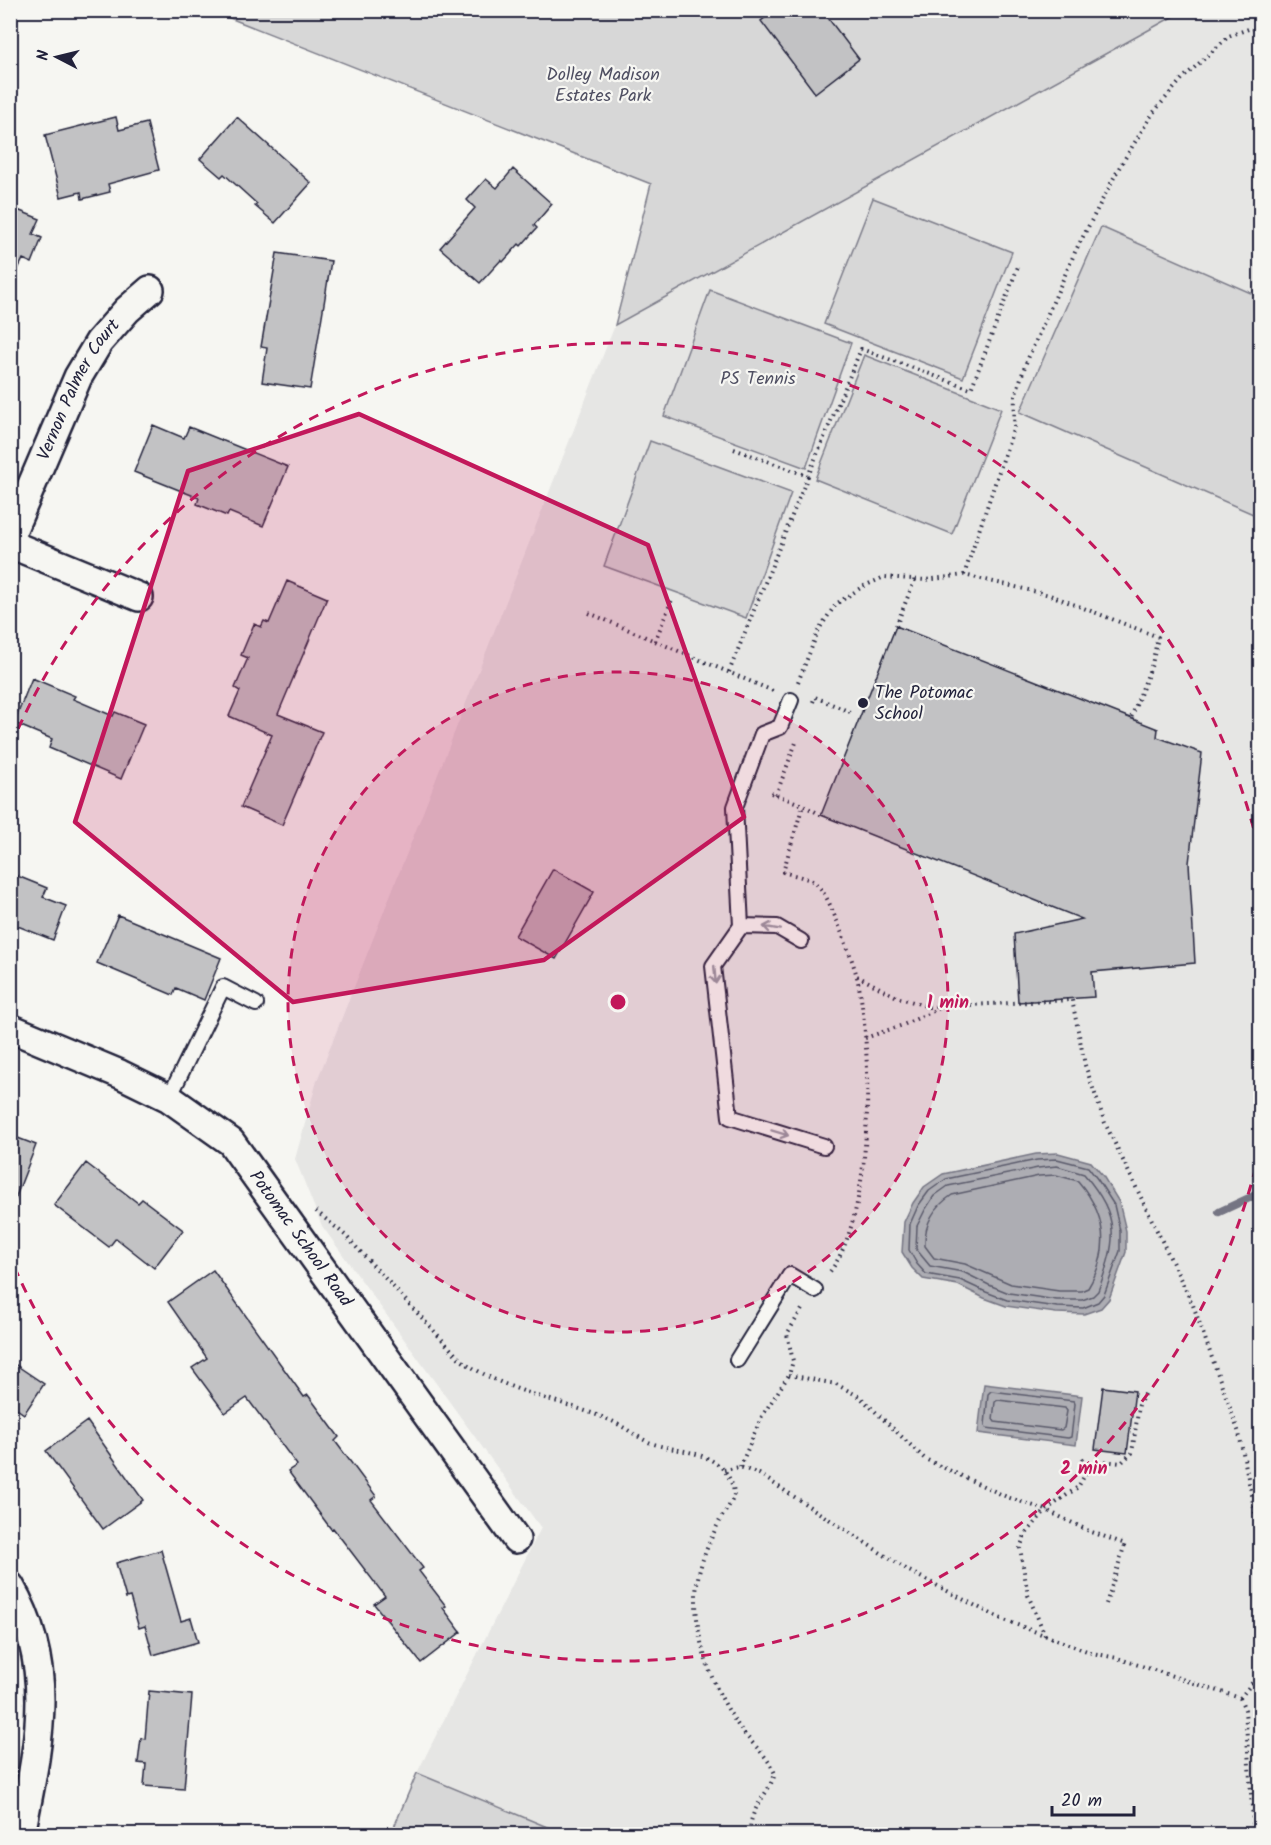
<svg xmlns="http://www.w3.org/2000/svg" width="1271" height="1845" viewBox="0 0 1271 1845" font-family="Kalam,sans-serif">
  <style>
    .built { fill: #e6e6e4 }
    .green { fill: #d7d7d7; stroke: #7c7c89; stroke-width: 1.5 }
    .water { fill: #adadb3; stroke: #757583; stroke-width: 1.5 }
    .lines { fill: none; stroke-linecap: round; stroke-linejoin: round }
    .shore { stroke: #5a5a6b; stroke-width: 1.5 }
    .stream { stroke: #757583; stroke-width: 8 }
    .building { fill: #c2c2c4; stroke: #22223b; stroke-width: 1.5 }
    .service-casing { stroke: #22223b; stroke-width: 18 }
    .minor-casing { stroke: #22223b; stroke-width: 32 }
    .path { stroke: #22223b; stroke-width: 4; stroke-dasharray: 1.5 4.5; stroke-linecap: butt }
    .service { stroke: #f6f6f2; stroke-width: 14 }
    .minor { stroke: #f6f6f2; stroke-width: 27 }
    .oneway { stroke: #9797a0 }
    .marked { fill: #c2185b; fill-opacity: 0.2; stroke: #c2185b; stroke-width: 4.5; stroke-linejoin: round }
    .ring { fill: none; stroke: #c2185b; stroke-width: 3; stroke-dasharray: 10 8 }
    .poi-dot { fill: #22223b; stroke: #f6f6f2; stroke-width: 2 }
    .labels { text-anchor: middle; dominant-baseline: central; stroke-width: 4.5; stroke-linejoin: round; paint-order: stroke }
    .park-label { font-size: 18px; fill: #4f4f62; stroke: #f6f6f2 }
    .street-label { font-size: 18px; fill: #22223b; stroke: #f6f6f2 }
    .poi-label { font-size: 18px; fill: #22223b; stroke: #f6f6f2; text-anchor: start }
    .centre { fill: #c2185b; stroke: #f6f6f2; stroke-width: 3 }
    .ring-label { font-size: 18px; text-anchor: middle; font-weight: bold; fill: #c2185b; stroke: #f6f6f2; stroke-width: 4.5; stroke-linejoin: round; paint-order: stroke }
  </style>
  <rect width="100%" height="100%" fill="#f6f6f2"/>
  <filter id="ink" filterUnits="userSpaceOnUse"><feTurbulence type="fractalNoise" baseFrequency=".0167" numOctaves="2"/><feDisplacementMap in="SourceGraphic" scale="12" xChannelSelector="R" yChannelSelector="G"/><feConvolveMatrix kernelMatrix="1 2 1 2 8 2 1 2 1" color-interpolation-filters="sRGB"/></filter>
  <g filter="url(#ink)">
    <path class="built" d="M 1183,11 L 1242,11 L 1260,17 L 1260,1834 L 391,1834 L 417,1773 L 541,1528 L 322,1226 L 295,1159 L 317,1081 L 615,325 Z"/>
    <path class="green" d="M 212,11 L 1183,11 L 615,325 L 651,184 Z
      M 873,198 L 1012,252 L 963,378 L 824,324 Z
      M 1101,227 L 1260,297 L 1260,517 L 1020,412 Z
      M 710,290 L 851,343 L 806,468 L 664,416 Z
      M 864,355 L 1001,409 L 952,534 L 815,479 Z
      M 650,441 L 791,493 L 746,618 L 604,566 Z
      M 417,1773 L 564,1834 L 391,1834 Z"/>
    <path class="water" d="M 1058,1153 L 1091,1162 L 1103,1176 L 1119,1202 L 1126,1231 L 1126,1252 L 1109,1299 L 1101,1308 L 1084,1314 L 1056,1313 L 1006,1306 L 984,1298 L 958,1285 L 923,1279 L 912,1268 L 902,1252 L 904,1222 L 913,1203 L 924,1187 L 943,1174 L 1036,1154 Z
      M 984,1384 L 1082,1396 L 1076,1445 L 978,1433 Z"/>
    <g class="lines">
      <path class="shore" d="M 1057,1159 L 1088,1167 L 1098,1180 L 1114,1205 L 1120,1231 L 1120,1251 L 1104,1295 L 1098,1302 L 1083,1308 L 1057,1307 L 1007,1300 L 986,1292 L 960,1280 L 926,1274 L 917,1264 L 909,1250 L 910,1224 L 918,1206 L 929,1191 L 946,1179 L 1037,1160 Z
        M 1057,1166 L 1084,1174 C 1121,1218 1117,1240 1098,1291 L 1093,1296 L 1082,1300 L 1057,1300 L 1009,1293 L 989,1285 L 963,1272 L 930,1266 L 916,1249 L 917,1226 L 925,1210 L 934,1196 L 948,1186 L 1038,1168 Z
        M 1056,1175 L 1078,1181 C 1107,1215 1111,1250 1088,1288 L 1081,1291 L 1059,1291 L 1011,1284 L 965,1264 L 934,1258 L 925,1246 C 924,1224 934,1207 952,1195 L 1039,1176 Z
        M 991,1391 L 1074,1401 L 1075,1404 L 1071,1437 L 1068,1438 L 986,1428 L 985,1425 L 988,1394 Z
        M 998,1400 L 1065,1408 L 1067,1411 L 1064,1428 L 1061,1430 L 995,1422 L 993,1419 L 995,1402 Z"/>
      <path class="stream" d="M 1257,788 L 1260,790
        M 1219,1212 L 1260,1193"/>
    </g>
    <path class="building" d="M 775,10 L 822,10 L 859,59 L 815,93 L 761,21 Z
      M 116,117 L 119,130 L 147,123 L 159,170 L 108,184 L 110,192 L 82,199 L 81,192 L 61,197 L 45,135 Z
      M 237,117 L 311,183 L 275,223 L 255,206 L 257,204 L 224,174 L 221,177 L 200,159 Z
      M 513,169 L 552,204 L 534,225 L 537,228 L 521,246 L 519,244 L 503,262 L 501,260 L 480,283 L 440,248 L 475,208 L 467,200 L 486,179 L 497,188 Z
      M 10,207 L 40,219 L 33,234 L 42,238 L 32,263 L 23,259 L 10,286 Z
      M 277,253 L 331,261 L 310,389 L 262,382 L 267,348 L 261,347 Z
      M 153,425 L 184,438 L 189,427 L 288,467 L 263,526 L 229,512 L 227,516 L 197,504 L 199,498 L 134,472 Z
      M 287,581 L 327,598 L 278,714 L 322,732 L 282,825 L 241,807 L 272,735 L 229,716 L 240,691 L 235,688 L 248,658 L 241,655 L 254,624 L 261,627 L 264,621 L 269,623 Z
      M 896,626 L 1158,729 L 1157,737 L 1202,753 L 1189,863 L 1195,963 L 1092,972 L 1094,997 L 1018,1002 L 1014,934 L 1082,919 L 821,815 Z
      M 32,678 L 75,696 L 73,699 L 113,716 L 115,712 L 144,724 L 121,779 L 49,748 L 52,739 L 14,723 Z
      M 553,869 L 594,892 L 556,959 L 515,936 Z
      M 10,873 L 47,888 L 43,897 L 66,906 L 53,940 L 10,923 Z
      M 118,915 L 221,958 L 204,1000 L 176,988 L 173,995 L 97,963 Z
      M 10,1135 L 36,1145 L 12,1207 L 10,1206 Z
      M 86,1163 L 138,1203 L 142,1199 L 183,1230 L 154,1268 L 116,1238 L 109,1247 L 54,1205 Z
      M 213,1270 L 304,1397 L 308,1395 L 339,1437 L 335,1441 L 376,1496 L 371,1500 L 423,1568 L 419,1571 L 446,1606 L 443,1608 L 461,1632 L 421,1663 L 374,1604 L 385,1596 L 333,1528 L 331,1529 L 288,1471 L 297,1465 L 247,1398 L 225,1413 L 192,1368 L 207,1358 L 168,1302 Z
      M 10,1361 L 44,1384 L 24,1414 L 10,1404 Z
      M 1103,1387 L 1135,1391 L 1127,1453 L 1095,1449 Z
      M 87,1421 L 143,1500 L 103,1529 L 46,1451 Z
      M 161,1550 L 181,1621 L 191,1618 L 198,1642 L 153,1655 L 145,1626 L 139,1628 L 130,1597 L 126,1598 L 116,1563 Z
      M 149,1691 L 192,1695 L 184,1789 L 144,1786 L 146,1764 L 138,1763 L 141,1738 L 145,1739 Z"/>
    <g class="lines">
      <defs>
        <path id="service" d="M 791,700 L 780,727 L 762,734 L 735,807 L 741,926 L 713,966 L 730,1117 L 824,1146
          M 741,926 L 777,927 L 801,941
          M 169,1098 L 223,987 L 256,1004
          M 737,1360 L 790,1275 L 815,1290"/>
        <g id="minor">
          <path id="s1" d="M 10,536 L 78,377 L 99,342 L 127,310 L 150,290"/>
          <path d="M 10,544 L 139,597"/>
          <path id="s2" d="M 10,1028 L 120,1074 L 169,1098 L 231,1142 L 516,1539"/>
          <path d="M 10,1586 C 58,1669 38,1747 21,1834"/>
        </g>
      </defs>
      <use href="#service" class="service-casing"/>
      <use href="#minor" class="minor-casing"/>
      <path class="path" d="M 734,449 L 808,476 L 861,349 L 971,389 L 1019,264
        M 964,575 L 1014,427 L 1015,396 L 1026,363 L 1076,250 L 1119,168 L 1153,113 L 1182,79 L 1229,36 L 1251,28 L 1260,30
        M 589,613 L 773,691
        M 896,626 L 915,579
        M 655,641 L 673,597
        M 729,672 L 808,476
        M 798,682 L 819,629 L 836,604 L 862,587 L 884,577 L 925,580 L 964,575 L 1050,595 L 1158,637 L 1152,664 L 1131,718
        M 813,702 L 815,697 L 850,712
        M 771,793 L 803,805
        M 776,795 L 797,740
        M 821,815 L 803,805 L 783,872 C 792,875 806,877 814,882 C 825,890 831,908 837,921 C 844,939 852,958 857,977 C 873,1046 875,1218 828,1274
        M 857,976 L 897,997 L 929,1007 L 1072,1000 L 1085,1065 L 1105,1123 L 1193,1305 L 1239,1433 L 1260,1538
        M 865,1038 L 903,1025 L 942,1007
        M 316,1211 L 345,1235 L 460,1359 C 506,1393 556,1398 607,1419 C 623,1425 636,1437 651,1443 C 676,1452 702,1449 723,1469 C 728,1474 734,1486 734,1494 C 733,1502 723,1514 719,1522 C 708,1544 697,1569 696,1595 C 695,1644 714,1692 742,1731 C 754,1746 768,1756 775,1774 C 767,1797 749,1808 750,1834
        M 789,1375 L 836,1384 L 860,1397 L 925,1459 L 1007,1497 L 1046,1510 L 1089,1531 L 1125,1544 L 1106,1604
        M 1082,1458 L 1089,1468 L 1103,1461 L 1121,1463 L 1132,1453 L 1139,1405 L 1145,1392
        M 740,1467 L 762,1416 L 789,1375 L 793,1361 L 787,1334 L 804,1306
        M 724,1470 L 740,1467 L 759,1474 L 909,1571 L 999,1618 L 1092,1653 L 1117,1658 L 1240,1698
        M 1045,1635 L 1028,1595 L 1020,1548 L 1025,1535 L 1046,1510 L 1078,1487 L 1089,1468
        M 1240,1698 L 1245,1710 L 1254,1834
        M 1240,1698 L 1260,1673"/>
      <use href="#service" class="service"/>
      <use href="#minor" class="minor"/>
    </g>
    <defs><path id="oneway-shaft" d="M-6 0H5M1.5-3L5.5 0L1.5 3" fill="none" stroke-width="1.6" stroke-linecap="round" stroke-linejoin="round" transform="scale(1.5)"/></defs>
    <g class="oneway">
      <use href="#oneway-shaft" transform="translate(772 928) rotate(-170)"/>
      <use href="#oneway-shaft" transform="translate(715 975) rotate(85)"/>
      <use href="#oneway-shaft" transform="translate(780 1133) rotate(17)"/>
    </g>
  </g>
  <path class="marked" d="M 359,414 L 648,545 L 744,817 L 544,960 L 293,1002 L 75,822 L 188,471 Z"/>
  <circle cx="618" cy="1002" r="330" fill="#c2185b" fill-opacity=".12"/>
  <g class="ring">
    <circle cx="618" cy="1002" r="330"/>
    <path d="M1260 1150A659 659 0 0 1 11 1259M11 745A659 659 0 0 1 1260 854"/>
  </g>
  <circle class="poi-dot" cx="863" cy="703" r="6"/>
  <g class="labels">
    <g class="park-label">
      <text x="603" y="75">Dolley Madison<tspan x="603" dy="21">Estates Park</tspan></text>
      <text x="758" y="379">PS Tennis</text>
    </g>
    <g class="street-label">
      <text stroke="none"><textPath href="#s1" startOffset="162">Vernon Palmer Court</textPath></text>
      <text stroke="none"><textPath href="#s2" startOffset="369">Potomac School Road</textPath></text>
    </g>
    <g class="poi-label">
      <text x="875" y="693">The Potomac<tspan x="875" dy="21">School</tspan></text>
    </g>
  </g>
  <circle cx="618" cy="1002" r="9" class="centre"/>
  <g class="ring-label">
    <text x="948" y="1008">1 min</text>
    <text x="1084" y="1474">2 min</text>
  </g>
  <rect width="1271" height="1845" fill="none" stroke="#f6f6f2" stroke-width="36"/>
  <rect x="18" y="18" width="1235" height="1809" fill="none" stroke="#22223b" stroke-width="2" filter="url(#ink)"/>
  <g transform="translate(57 57) rotate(277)" stroke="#f6f6f2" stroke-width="4.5" paint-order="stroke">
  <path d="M0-4.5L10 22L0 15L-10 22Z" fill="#22223b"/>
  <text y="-9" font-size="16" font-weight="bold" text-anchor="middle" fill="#22223b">N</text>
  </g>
  <path d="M1052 1806v9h82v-9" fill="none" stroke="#22223b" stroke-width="3"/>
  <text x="1061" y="1806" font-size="18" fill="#22223b" stroke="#f6f6f2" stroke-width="4.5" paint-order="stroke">20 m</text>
</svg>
